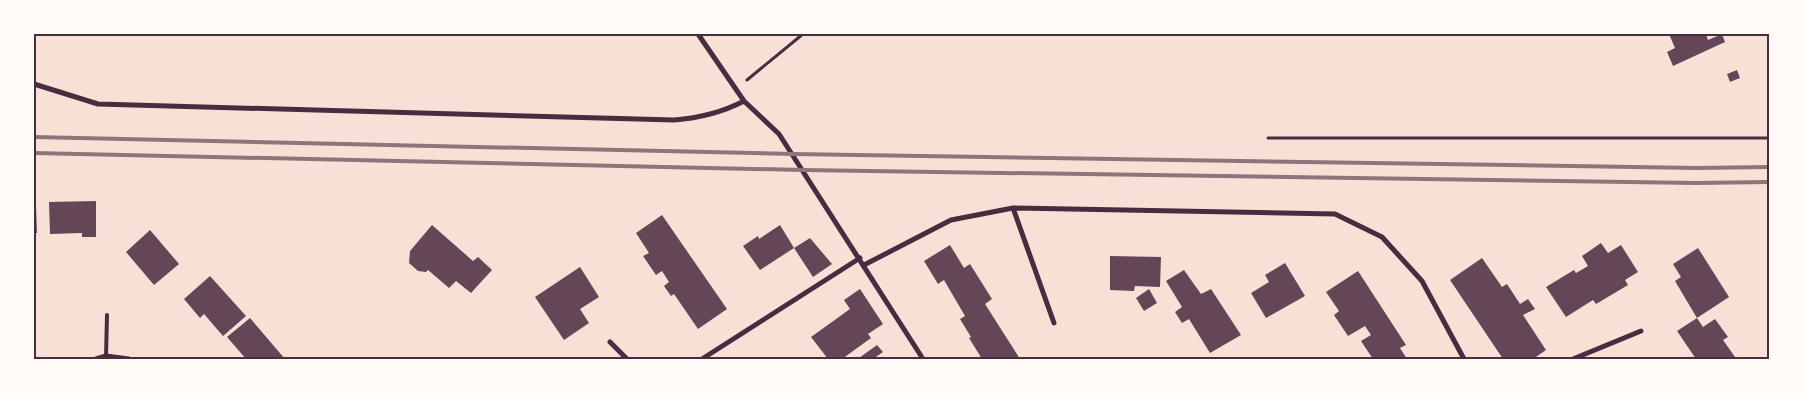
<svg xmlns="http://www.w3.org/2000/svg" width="1803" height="393" viewBox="0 0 1803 393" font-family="'Libre Baskerville',serif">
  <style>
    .building { fill: #644757 }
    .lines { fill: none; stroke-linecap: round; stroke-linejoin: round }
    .path { stroke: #4a2c40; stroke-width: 3 }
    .service { stroke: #4a2c40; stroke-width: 4 }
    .minor { stroke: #4a2c40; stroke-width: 5 }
    .rail { stroke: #8f747c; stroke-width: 4 }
    .neatline { fill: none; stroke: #4a2c40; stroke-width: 2 }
  </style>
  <rect width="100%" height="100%" fill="#f7e1d7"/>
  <path class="building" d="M 1669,34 L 1706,34 L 1708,40 L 1722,34 L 1725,42 L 1673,66 L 1667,52 L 1675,48 Z
    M 1737,70 L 1740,78 L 1730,82 L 1727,74 Z
    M 96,201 L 96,237 L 82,237 L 82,233 L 50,234 L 49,202 Z
    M 34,205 L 36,205 L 37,233 L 34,233 Z
    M 662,215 L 727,309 L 698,329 L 674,294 L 671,296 L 664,286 L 669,282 L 662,271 L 656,275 L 643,256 L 649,253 L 636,233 Z
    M 432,225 L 473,261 L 478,257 L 492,270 L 471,293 L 456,281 L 449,288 L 428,270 L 426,272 L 418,271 L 409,263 L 410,251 Z
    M 780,225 L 794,248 L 760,270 L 743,246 L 758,236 L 759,239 Z
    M 150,230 L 179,264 L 154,285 L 126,252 Z
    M 810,238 L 832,264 L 813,277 L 794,248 Z
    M 1601,243 L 1608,253 L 1621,245 L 1638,272 L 1625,280 L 1628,285 L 1596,304 L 1593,300 L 1566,317 L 1546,287 L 1574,270 L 1576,273 L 1588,266 L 1582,256 Z
    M 950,245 L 964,268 L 970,264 L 992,299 L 985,304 L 1020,359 L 982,359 L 969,338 L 971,337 L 960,319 L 965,316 L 944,280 L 938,284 L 924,261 Z
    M 1698,248 L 1729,297 L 1697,318 L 1703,327 L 1715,319 L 1728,337 L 1723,340 L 1735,357 L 1731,359 L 1696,359 L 1677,331 L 1697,318 L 1675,281 L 1681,277 L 1673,264 Z
    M 1110,256 L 1161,257 L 1160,287 L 1135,286 L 1134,291 L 1110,290 Z
    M 1482,258 L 1502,287 L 1507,284 L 1520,304 L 1528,299 L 1535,309 L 1523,315 L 1546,350 L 1533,359 L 1509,359 L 1508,357 L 1503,359 L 1450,280 Z
    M 1285,263 L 1305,296 L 1266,318 L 1251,293 L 1269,282 L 1265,275 Z
    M 580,267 L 599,297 L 580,309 L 589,323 L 564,340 L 535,297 Z
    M 1184,270 L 1201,294 L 1211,289 L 1241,335 L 1210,353 L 1189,319 L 1182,323 L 1175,312 L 1182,307 L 1166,281 Z
    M 1358,271 L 1406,345 L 1400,348 L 1407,359 L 1373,359 L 1361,341 L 1371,335 L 1365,326 L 1348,336 L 1334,315 L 1339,311 L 1326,292 Z
    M 210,276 L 246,316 L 223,336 L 204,314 L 200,318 L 184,299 Z
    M 860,289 L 883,324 L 868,334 L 871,338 L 842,359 L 828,359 L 811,337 L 850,309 L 844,300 Z
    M 1149,289 L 1157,303 L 1144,311 L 1136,298 Z
    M 250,318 L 285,359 L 246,359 L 227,337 Z
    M 877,345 L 883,352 L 873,359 L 859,358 Z"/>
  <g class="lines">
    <path class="path" d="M 747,80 L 803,34
      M 1268,138 L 1769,138"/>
    <path class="service" d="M 106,356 L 107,315"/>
    <path class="minor" d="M 698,34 L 744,101 L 779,134 L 923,359
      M 34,84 L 98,104 L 674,120 C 700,118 721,113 744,101
      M 1013,208 L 1054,323
      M 864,265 L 951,220 L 1013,208 L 1335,214 L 1382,237 L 1422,281 L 1464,359
      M 610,342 L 627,359
      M 96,359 L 106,356 L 129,359
      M 702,359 L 860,258
      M 1573,359 L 1641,331"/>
    <path class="rail" d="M 34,137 L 793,154 L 1696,168 L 1769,167
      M 34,153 L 803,170 L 1696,183 L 1769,182"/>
  </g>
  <rect width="1803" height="393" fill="none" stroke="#fffaf5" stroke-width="70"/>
  <rect x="35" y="35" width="1733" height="323" class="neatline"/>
</svg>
